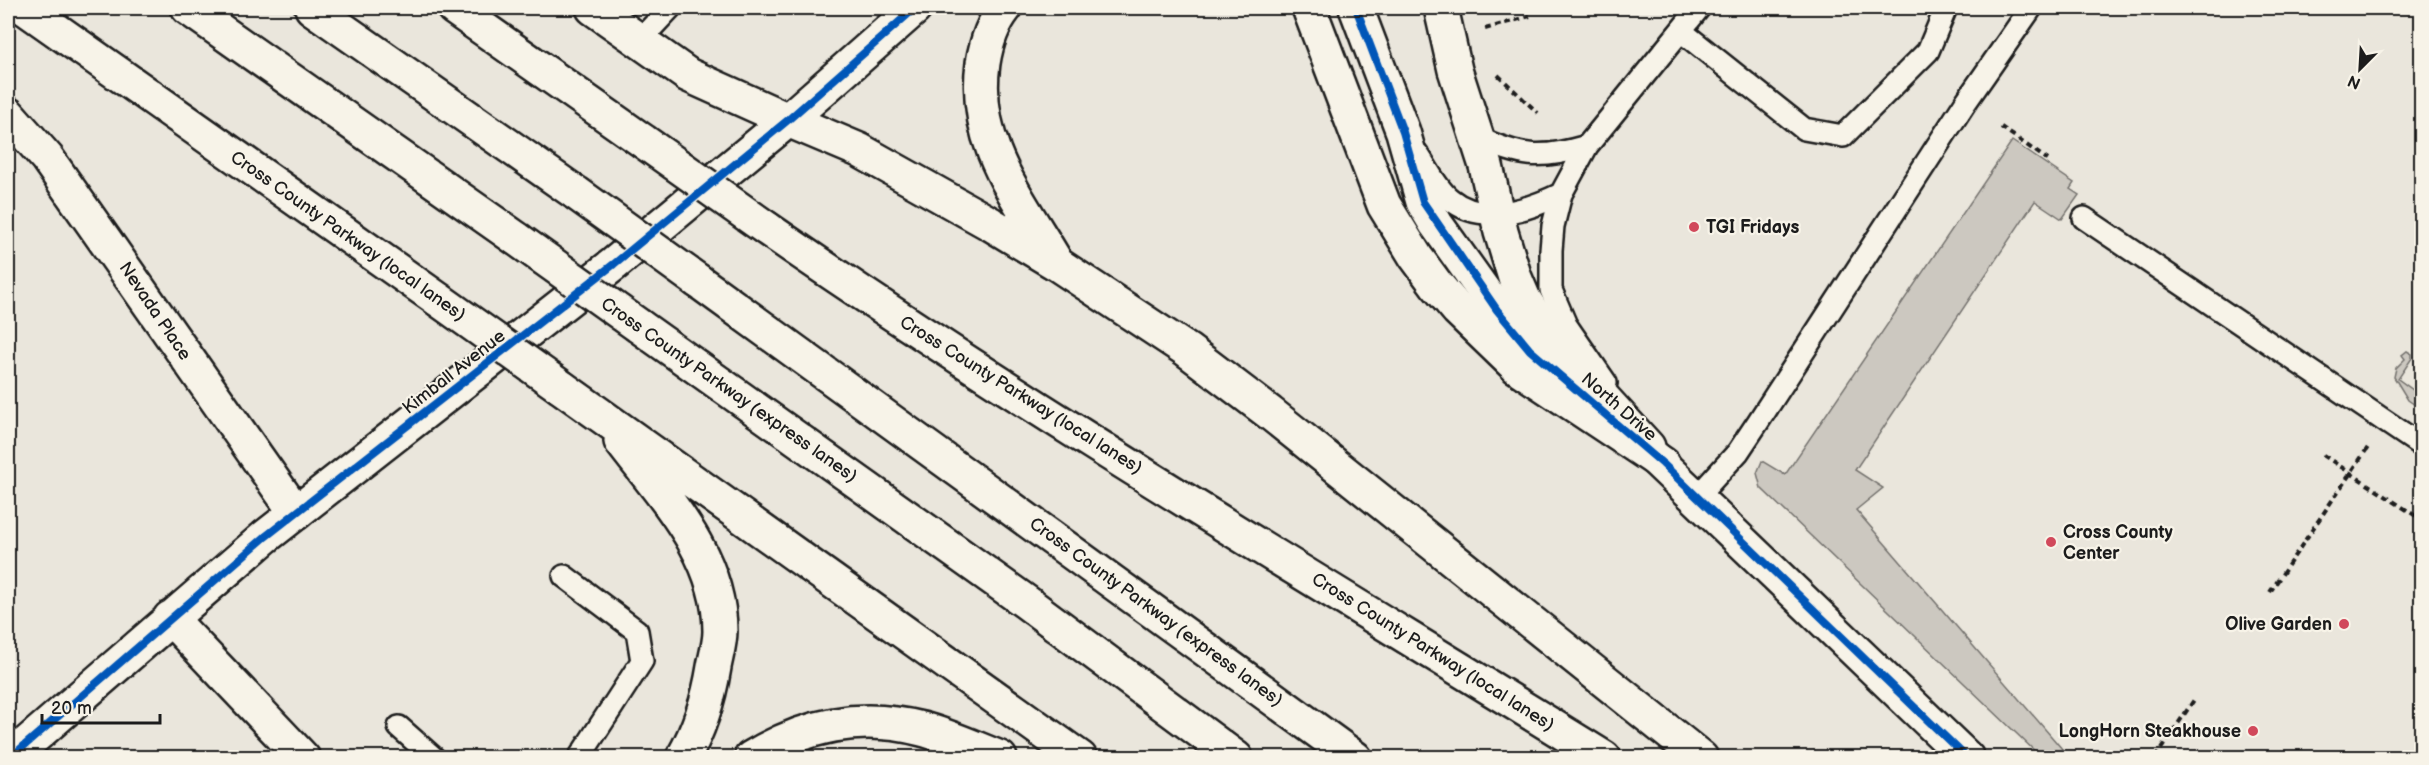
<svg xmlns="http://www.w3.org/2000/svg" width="2429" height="765" viewBox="0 0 2429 765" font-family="'Balsamiq Sans',sans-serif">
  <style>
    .green { fill: #ccc8c0; stroke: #74726e; stroke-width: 1.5 }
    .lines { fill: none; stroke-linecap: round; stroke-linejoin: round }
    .service-casing { stroke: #1c1c1c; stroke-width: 26 }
    .minor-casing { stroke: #1c1c1c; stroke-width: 38 }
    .tertiary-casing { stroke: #1c1c1c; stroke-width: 38 }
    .motorway-casing { stroke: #1c1c1c; stroke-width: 38 }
    .path { stroke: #1c1c1c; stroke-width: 4; stroke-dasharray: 6 4.5; stroke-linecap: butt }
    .service { stroke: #f7f3e8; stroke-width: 21 }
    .minor { stroke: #f7f3e8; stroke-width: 33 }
    .tertiary { stroke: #f7f3e8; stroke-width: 33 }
    .motorway { stroke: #f7f3e8; stroke-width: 33 }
    .motorway-bridge-casing { stroke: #1c1c1c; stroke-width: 38; stroke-linecap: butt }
    .motorway-bridge { stroke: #f7f3e8; stroke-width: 33 }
    .cycleway-casing { stroke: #f7f3e8; stroke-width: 11 }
    .cycleway { stroke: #0057b8; stroke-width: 8 }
    .poi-dot { fill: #d1495b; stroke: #f7f3e8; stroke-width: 2 }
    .labels { text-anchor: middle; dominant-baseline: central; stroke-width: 4.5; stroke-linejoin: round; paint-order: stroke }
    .poi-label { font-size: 18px; font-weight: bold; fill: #1c1c1c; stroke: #f7f3e8; text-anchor: start }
    .street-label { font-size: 18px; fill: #1c1c1c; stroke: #f7f3e8 }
  </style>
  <rect width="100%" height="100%" fill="#eae6dc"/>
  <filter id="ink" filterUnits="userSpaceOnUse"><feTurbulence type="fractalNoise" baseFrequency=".0167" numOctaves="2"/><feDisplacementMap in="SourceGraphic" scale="12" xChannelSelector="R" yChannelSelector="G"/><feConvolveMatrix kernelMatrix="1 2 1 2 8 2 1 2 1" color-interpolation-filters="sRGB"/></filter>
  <g filter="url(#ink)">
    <path class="green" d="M 2012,141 L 2074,183 L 2070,189 L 2079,195 L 2062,219 L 2035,201 L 1855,470 L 1883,488 L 1856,510 L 2069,757 L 2041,757 L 1761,488 L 1757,473 L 1762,461 L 1785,475 Z
      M 2407,351 L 2412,354 L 2412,358 L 2398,379 L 2421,396 L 2421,409 L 2408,400 L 2394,377 L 2396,368 L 2405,359 L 2402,355 Z"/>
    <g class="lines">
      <defs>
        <path id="service" d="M 1681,31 L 1804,129 L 1843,136 L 1928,51 L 1946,8
          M 639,41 L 670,8
          M 1476,137 C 1521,157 1539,160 1587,146
          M 1417,153 C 1427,167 1436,188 1450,199 C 1482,226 1528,210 1561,194
          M 2084,218 L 2422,446
          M 1606,383 L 1566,325 L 1551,290 L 1551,250 L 1553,226 L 1561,194 L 1587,146 L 1699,8
          M 1697,497 L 1738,452 L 1758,422 L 1965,103 L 2031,8
          M 564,576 L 637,631 L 642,661 L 579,758
          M 399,727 L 434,758"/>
        <path id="minor" d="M 1356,8 L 1403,132 L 1423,202 L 1436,224 L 1511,329 L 1530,350 L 1594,404
          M 1441,8 L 1455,70 L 1486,166 L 1501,232 L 1515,278 L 1524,299 L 1548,338 L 1648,447
          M 8,114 L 47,158 L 296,513
          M 1642,446 L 1967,758"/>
        <path id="tertiary" d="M 593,8 L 688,75 L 788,120
          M 170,618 L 303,758
          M 10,758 L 265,537 L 614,264 L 788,120 L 915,8"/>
        <path id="motorway" d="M 25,8 L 439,300
          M 188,8 L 517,239
          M 312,8 L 576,193
          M 454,8 L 643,141
          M 1005,8 C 993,23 986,44 983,63 C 972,143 1018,197 1056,262
          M 1309,8 L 1384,205 L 1416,257 L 1436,284 L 1458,310 L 1517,367 L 1663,464
          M 788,120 L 859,150 L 991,224 L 1057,264 L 1187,350 L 1270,413 L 1701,758
          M 766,228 C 1038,416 1323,584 1604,758
          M 698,281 L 1355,758
          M 639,326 L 1026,602 L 1236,758
          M 561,387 L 1080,758
          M 621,441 C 664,498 720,555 720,631 C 720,643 716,656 714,667 C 709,698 699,730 683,758
          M 751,758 C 805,725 860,713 922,729 C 949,736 974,748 1000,758"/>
      </defs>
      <use href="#service" class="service-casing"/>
      <use href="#minor" class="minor-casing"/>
      <use href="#tertiary" class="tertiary-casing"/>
      <use href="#motorway" class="motorway-casing"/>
      <path class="path" d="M 1485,29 L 1530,16
        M 1498,75 L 1538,113
        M 2001,127 L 2048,160
        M 2323,455 L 2422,520
        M 2270,592 L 2369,446
        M 2155,758 L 2194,700
        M 2379,758 L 2382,754"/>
      <use href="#service" class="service"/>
      <use href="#minor" class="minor"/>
      <use href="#tertiary" class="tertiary"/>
      <use href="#motorway" class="motorway"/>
      <defs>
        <path id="motorway-bridge" d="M 643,141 L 766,228
          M 576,193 L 698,281
          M 517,239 L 639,326
          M 439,300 L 561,387"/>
      </defs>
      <use href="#motorway-bridge" class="motorway-bridge-casing"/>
      <use href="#motorway-bridge" class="motorway-bridge"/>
      <defs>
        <path id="cycleway" d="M 1356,8 L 1403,132 L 1423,202 L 1497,310 L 1530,350 L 1663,464 L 1967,758
          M 10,758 L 265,537 L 614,264 L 788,120 L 915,8"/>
      </defs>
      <use href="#cycleway" class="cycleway-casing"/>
      <use href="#cycleway" class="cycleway"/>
    </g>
  </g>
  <g class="poi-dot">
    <circle cx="1694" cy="227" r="6"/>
    <circle cx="2051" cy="542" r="6"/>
    <circle cx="2344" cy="624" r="6"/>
    <circle cx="2253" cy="731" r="6"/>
  </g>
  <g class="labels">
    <g class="poi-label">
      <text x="1706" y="227">TGI Fridays</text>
      <text x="2063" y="532">Cross County<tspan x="2063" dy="21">Center</tspan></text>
      <text x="2332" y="624" text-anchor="end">Olive Garden</text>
      <text x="2241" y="731" text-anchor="end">LongHorn Steakhouse</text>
    </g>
    <g class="street-label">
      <text transform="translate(348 236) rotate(35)">Cross County Parkway (local lanes)</text>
      <text transform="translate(155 311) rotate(56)">Nevada Place</text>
      <text transform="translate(454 372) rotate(-38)">Kimball Avenue</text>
      <text transform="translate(729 390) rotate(35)">Cross County Parkway (express lanes)</text>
      <text transform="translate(1021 395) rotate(32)">Cross County Parkway (local lanes)</text>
      <text transform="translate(1619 407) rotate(41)">North Drive</text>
      <text transform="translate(1156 612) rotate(36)">Cross County Parkway (express lanes)</text>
      <text transform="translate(1433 652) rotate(32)">Cross County Parkway (local lanes)</text>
    </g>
  </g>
  <rect width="2429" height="765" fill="none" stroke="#f7f3e8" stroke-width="30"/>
  <rect x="15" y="15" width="2399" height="735" fill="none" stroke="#1c1c1c" stroke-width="2" filter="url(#ink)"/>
  <g transform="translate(2360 69) rotate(204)" stroke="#f7f3e8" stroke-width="4.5" paint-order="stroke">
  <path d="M0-4.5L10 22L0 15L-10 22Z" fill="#1c1c1c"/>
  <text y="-9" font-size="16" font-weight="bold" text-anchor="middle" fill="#1c1c1c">N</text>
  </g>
  <path d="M42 714v9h118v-9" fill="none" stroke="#1c1c1c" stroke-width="3"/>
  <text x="51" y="714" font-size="18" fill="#1c1c1c" stroke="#f7f3e8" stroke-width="4.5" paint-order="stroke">20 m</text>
</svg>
